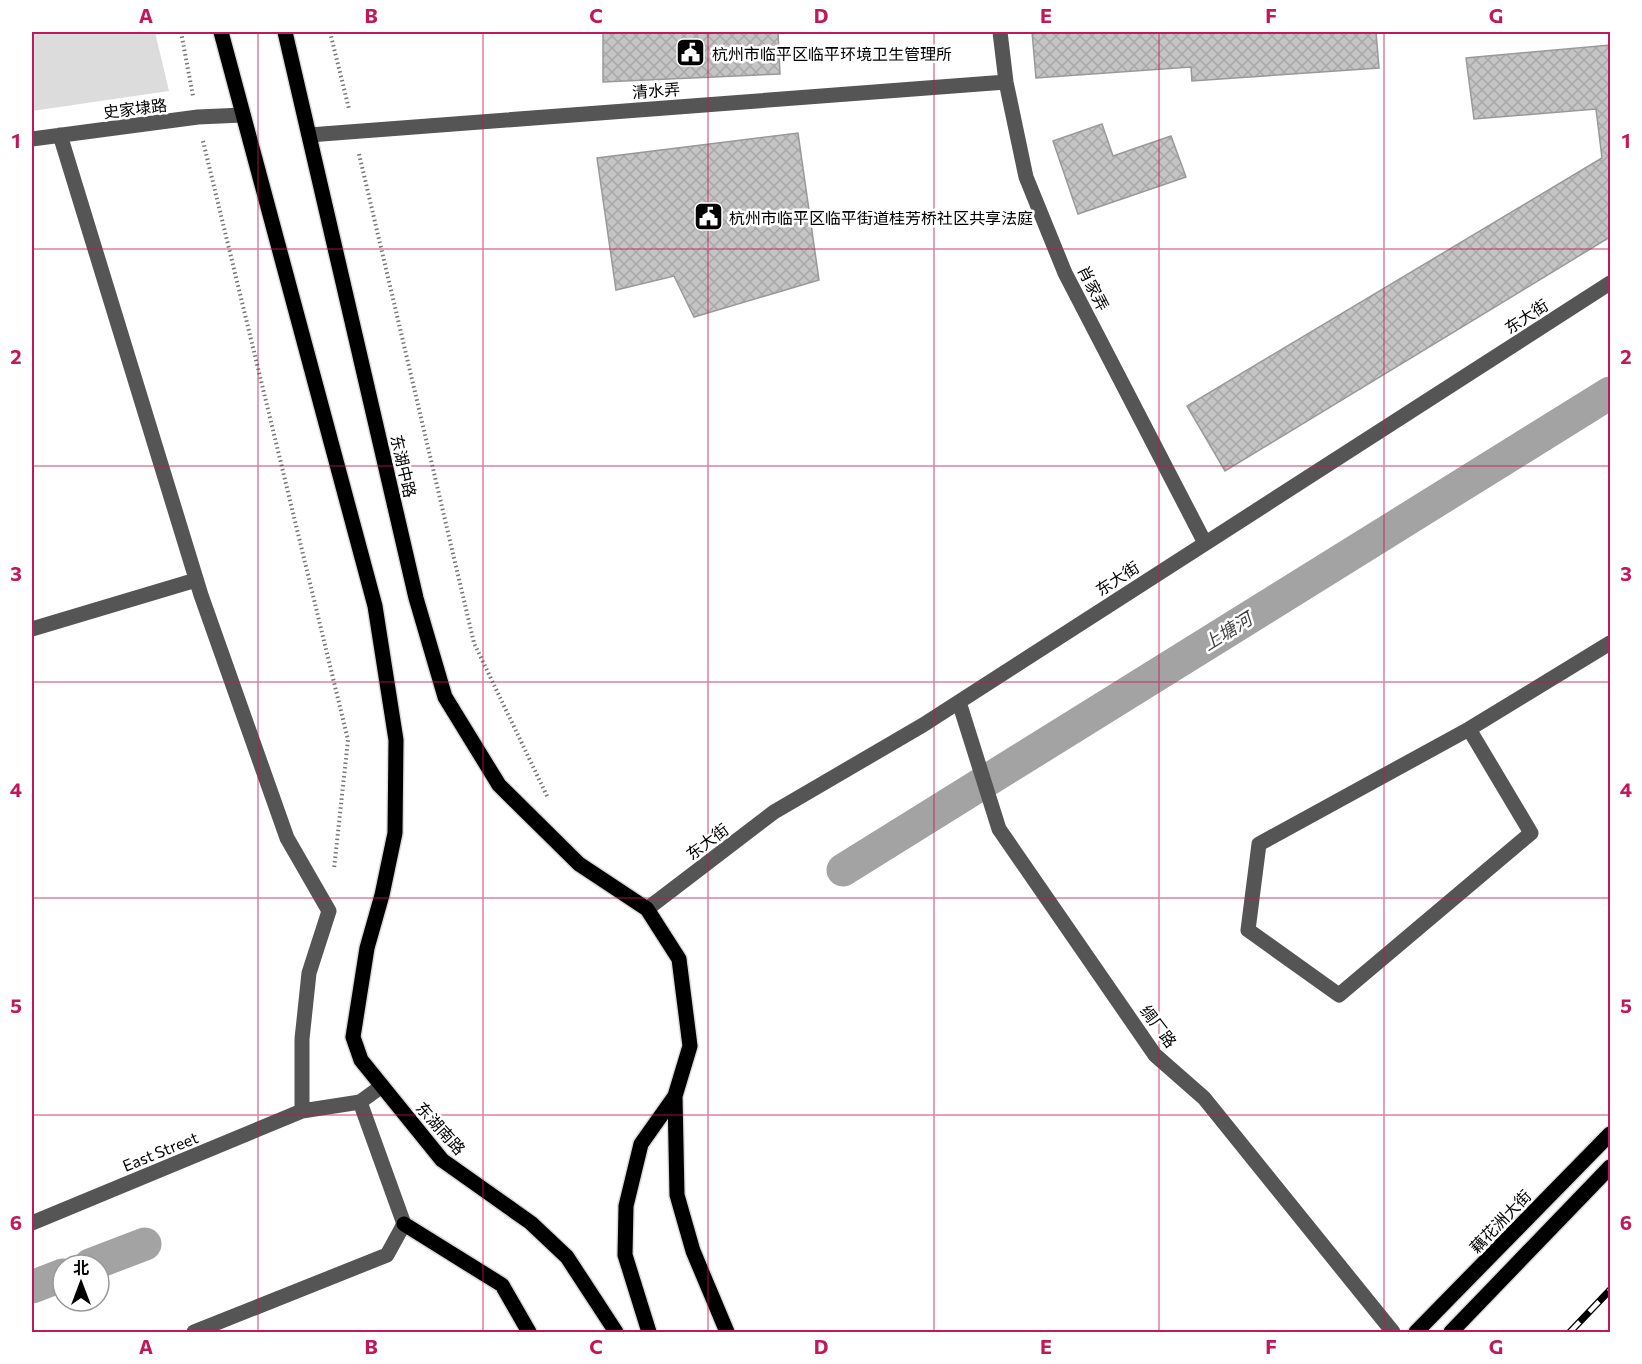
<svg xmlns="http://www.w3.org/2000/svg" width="1642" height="1364" viewBox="0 0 1642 1364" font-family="Commissioner,'Noto Sans SC',sans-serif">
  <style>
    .green { fill: #dcdcdc }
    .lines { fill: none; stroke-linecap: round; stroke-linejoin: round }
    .canal { stroke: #a3a3a3; stroke-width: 33 }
    .building { fill: url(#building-cross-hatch); stroke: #999; stroke-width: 1.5 }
    .major-casing { stroke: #dbdbdb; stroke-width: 18 }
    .path { stroke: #777; stroke-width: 4; stroke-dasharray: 1.5 3; stroke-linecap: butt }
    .minor { stroke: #555; stroke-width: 15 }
    .major { stroke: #000; stroke-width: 15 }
    .rail-casing { stroke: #000; stroke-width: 7 }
    .rail { stroke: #fff; stroke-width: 4.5; stroke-dasharray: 14; stroke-linecap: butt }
    .grid { fill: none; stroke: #c2185b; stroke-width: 1.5; stroke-opacity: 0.55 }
    .labels { text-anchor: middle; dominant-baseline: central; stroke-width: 5; stroke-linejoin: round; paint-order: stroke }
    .poi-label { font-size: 16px; fill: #000; stroke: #fff; text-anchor: start }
    .street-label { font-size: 16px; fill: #000; stroke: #fff }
    .water-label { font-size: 18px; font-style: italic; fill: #444; stroke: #fff }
    .neatline { fill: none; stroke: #c2185b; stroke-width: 2 }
    .grid-label { font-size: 20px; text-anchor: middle; font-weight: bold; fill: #c2185b }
  </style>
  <defs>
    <pattern id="building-cross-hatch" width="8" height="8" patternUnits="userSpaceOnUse" patternTransform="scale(1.5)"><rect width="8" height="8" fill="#c4c4c4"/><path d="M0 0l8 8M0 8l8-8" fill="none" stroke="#a7a7a7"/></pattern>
  </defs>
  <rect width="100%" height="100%" fill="#fff"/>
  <path class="green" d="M 32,32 L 155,32 L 169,91 L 32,111 Z"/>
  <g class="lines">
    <path class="canal" d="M 843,870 L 1610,393
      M 90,1265 L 145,1244
      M 32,1287 L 63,1275"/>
  </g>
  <path class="building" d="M 603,32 L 778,32 L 780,74 L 603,82 Z
    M 1032,32 L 1376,32 L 1379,68 L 1192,81 L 1191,67 L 1036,78 Z
    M 1610,45 L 1610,237 L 1225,471 L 1187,406 L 1602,158 L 1596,109 L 1474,119 L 1466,58 Z
    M 1102,124 L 1113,156 L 1171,136 L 1186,177 L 1078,214 L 1053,141 Z
    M 798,133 L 819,280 L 694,317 L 674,276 L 616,290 L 597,158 Z"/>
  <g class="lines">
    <defs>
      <path id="major" d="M 221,32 L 375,606 L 396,740 L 395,833 L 382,895 L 367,948 L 353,1037 L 361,1060 L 442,1160 L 531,1223 L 567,1257 L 616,1332
        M 285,32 L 416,598 L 445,697 L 499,785 L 579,864 L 647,909 L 679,959 L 690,1046 L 675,1096 L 641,1144 L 626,1206 L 625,1255 L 649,1332
        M 675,1096 L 677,1195 L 693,1251 L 727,1332
        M 404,1224 L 502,1285 L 529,1332
        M 1416,1332 L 1610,1134
        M 1451,1332 L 1610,1167"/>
    </defs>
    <use href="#major" class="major-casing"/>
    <path class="path" d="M 181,32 L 193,96
      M 330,32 L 349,109
      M 203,141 L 348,740 L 334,869
      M 359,154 L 474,643 L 548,798"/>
    <path class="minor" d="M 1000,32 L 1006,82 L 1026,177 L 1065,273 L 1205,543
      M 60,135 L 201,595 L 287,838 L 329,911 L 309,973 L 302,1039 L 302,1111
      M 309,135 L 1006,82
      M 32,139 L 198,117 L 243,115
      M 32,629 L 196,580
      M 959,702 L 999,829 L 1155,1055 L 1204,1098 L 1393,1332
      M 1469,729 L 1531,833 L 1339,995 L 1248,930 L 1259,844 L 1469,729 L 1610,643
      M 647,909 L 774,812 L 923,725 L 1610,283
      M 360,1102 L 382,1086
      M 32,1223 L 302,1111 L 360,1102 L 404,1224 L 387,1255 L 194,1332"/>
    <use href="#major" class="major"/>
    <defs>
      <path id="rail" d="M 1570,1332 L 1610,1290"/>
    </defs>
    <use href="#rail" class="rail-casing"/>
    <use href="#rail" class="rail"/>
  </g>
  <path class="grid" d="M 258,32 L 258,1332M 483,32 L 483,1332M 708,32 L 708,1332M 934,32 L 934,1332M 1159,32 L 1159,1332M 1384,32 L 1384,1332M 32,249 L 1610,249M 32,466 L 1610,466M 32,682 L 1610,682M 32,898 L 1610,898M 32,1115 L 1610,1115"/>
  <defs>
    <symbol id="civic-square" viewBox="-11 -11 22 22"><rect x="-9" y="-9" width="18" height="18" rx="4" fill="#000" stroke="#fff"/><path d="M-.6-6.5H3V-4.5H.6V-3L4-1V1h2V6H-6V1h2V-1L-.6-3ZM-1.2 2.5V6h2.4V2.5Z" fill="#fff"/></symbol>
  </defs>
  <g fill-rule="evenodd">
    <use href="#civic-square" x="674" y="36" width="33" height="33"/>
    <use href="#civic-square" x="692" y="200" width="33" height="33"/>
  </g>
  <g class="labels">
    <g class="poi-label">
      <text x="712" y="53">杭州市临平区临平环境卫生管理所</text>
      <text x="729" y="217">杭州市临平区临平街道桂芳桥社区共享法庭</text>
    </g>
    <g class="street-label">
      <text transform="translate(656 90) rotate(-4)">清水弄</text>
      <text transform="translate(135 108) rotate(-7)">史家埭路</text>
      <text transform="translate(1094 288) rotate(63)">肖家弄</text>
      <text transform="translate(1526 316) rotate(-33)">东大街</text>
      <text transform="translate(404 466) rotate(77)">东湖中路</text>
      <text transform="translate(1117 578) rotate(-33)">东大街</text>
      <text transform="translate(707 841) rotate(-37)">东大街</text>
      <text transform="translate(1159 1026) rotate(53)">绸厂路</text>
      <text transform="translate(441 1128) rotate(48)">东湖南路</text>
      <text transform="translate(160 1151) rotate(-22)">East Street</text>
      <text transform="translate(1500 1221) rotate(-46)">藕花洲大街</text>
    </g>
    <g class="water-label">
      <text transform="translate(1227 631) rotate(-32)">上塘河</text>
    </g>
  </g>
  <rect width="1642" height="1364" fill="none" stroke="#ffffff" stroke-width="66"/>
  <g transform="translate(81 1283)"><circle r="28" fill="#ffffff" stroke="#999999" stroke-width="1.5"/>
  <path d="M0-4.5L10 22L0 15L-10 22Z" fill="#000000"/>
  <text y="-9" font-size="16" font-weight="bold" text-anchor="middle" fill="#000000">北</text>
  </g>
  <rect x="33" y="33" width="1576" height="1298" class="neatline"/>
  <g class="grid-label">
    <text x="146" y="23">A</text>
    <text x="371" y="23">B</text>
    <text x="596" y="23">C</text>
    <text x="821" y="23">D</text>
    <text x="1046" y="23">E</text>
    <text x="1271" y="23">F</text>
    <text x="1496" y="23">G</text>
    <text x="16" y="148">1</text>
    <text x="1626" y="148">1</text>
    <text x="16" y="364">2</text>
    <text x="1626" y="364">2</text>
    <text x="16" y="581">3</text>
    <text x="1626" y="581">3</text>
    <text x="16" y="797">4</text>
    <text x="1626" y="797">4</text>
    <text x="16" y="1013">5</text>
    <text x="1626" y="1013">5</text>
    <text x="16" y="1230">6</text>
    <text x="1626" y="1230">6</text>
    <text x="146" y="1354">A</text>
    <text x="371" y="1354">B</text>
    <text x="596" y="1354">C</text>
    <text x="821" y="1354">D</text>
    <text x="1046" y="1354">E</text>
    <text x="1271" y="1354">F</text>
    <text x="1496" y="1354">G</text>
  </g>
</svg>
